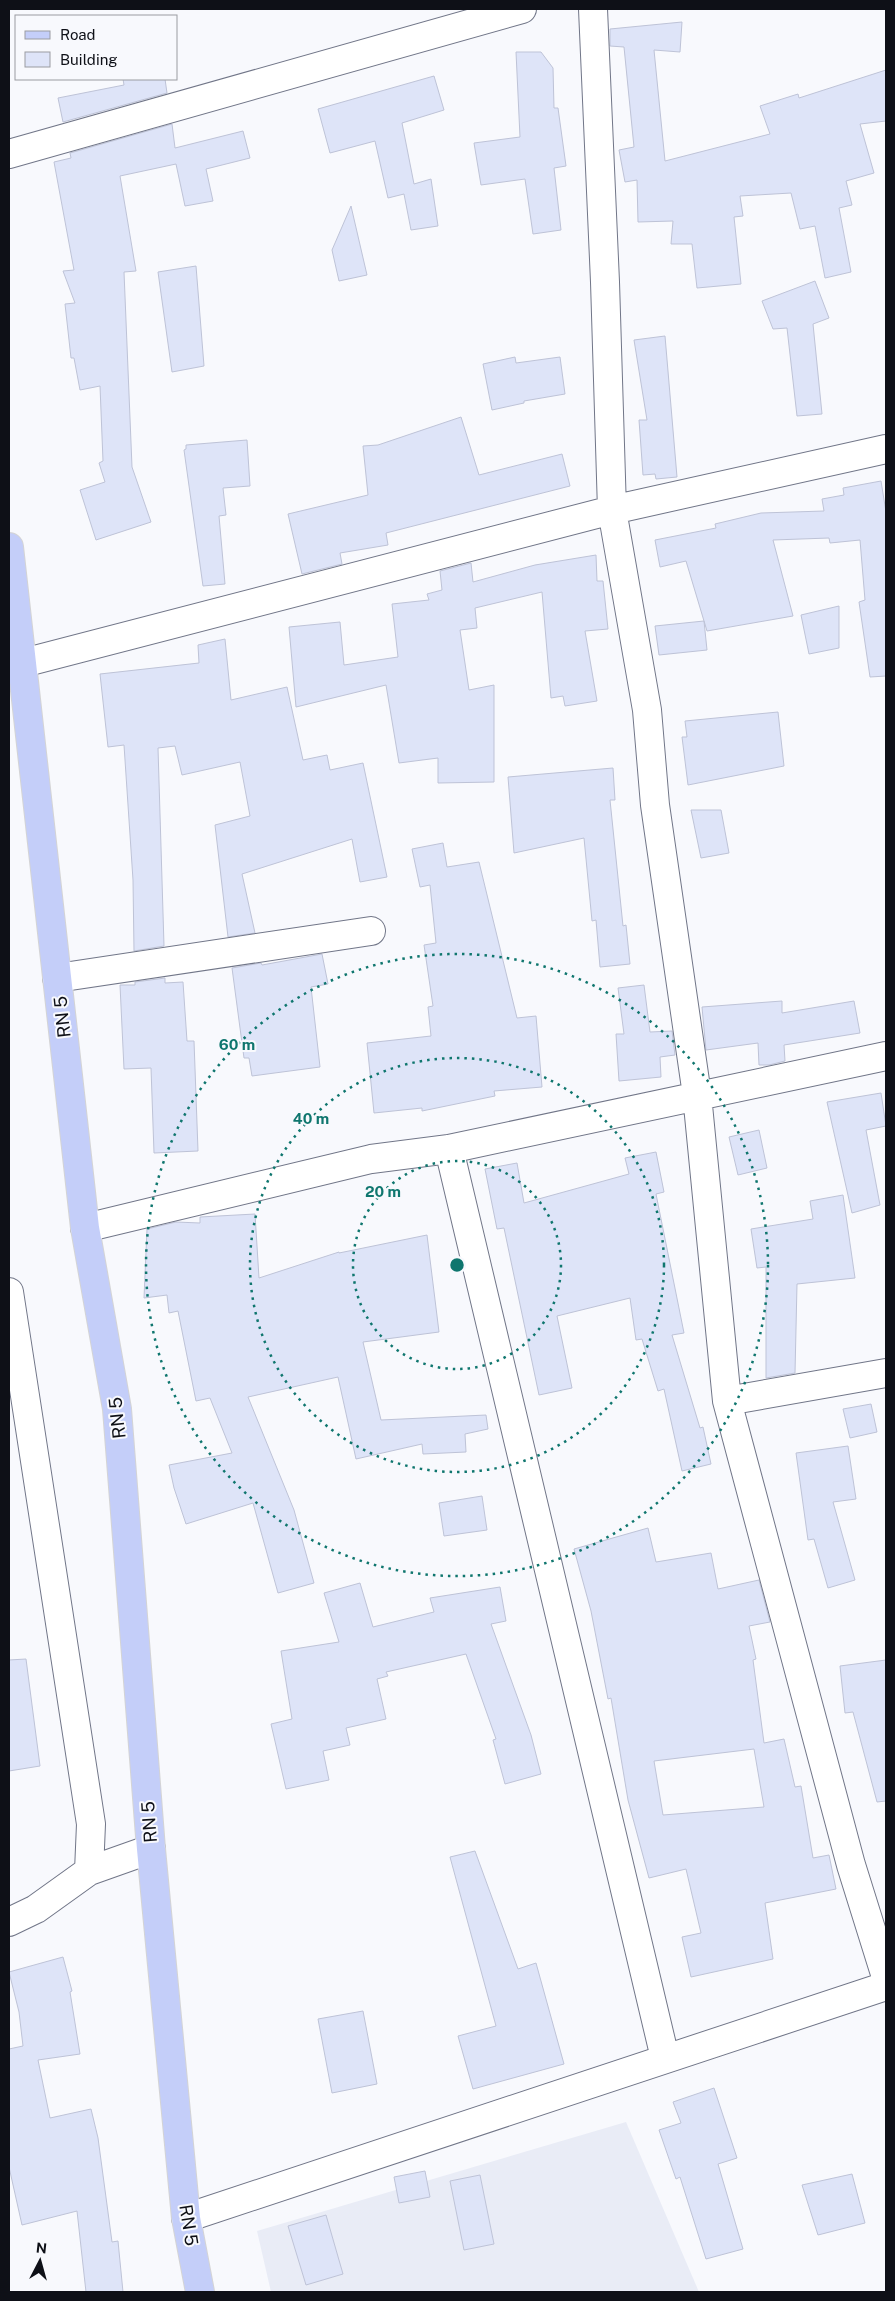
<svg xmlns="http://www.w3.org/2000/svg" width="895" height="2301" viewBox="0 0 895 2301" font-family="'Public Sans',sans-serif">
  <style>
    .built { fill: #e9ecf6 }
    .building { fill: #dee4f8; stroke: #bec3d7; fill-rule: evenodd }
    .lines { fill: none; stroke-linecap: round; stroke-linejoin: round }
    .minor-casing { stroke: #717688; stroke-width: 30 }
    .primary-casing { stroke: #d4d4d5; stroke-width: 30 }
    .minor { stroke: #fff; stroke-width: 28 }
    .primary { stroke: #c4cef9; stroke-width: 28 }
    .ring { fill: none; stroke: #0f766e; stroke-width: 2.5; stroke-dasharray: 2.5 5 }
    .labels { text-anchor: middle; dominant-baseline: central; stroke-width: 4; stroke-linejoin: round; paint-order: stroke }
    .street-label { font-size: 18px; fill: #0e1017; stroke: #f8f9fd }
    .centre { fill: #0f766e; stroke: #f8f9fd; stroke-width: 2.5 }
    .ring-label { font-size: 15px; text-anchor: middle; font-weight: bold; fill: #0f766e; stroke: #f8f9fd; stroke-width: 4; stroke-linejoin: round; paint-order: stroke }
  </style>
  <rect width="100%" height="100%" fill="#f8f9fd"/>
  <path class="built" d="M 626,2122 L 699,2292 L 271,2292 L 257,2231 Z"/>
  <path class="building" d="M 682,22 L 680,52 L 654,50 L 665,161 L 770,134 L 760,106 L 798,94 L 799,98 L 886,70 L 886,121 L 860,124 L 874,173 L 846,181 L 852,205 L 839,208 L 851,272 L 825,278 L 815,226 L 800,229 L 791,193 L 740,196 L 743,216 L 734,217 L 741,284 L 697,288 L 692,244 L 671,244 L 673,221 L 638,222 L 637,180 L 625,182 L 619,150 L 634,147 L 624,47 L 610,46 L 610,29 Z
    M 516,52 L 541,52 L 553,68 L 554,108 L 558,108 L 566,166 L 554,168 L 561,230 L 533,234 L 525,179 L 481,185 L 474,143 L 520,137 Z
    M 434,76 L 444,110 L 402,123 L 414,184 L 431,179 L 438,226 L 411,230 L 404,194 L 388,198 L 375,141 L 330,153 L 318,109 Z
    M 123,79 L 165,79 L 167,93 L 63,122 L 58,98 L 124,85 Z
    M 172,124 L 175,148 L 243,131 L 250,158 L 206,169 L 213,201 L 185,206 L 176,164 L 120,176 L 136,271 L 124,272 L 132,467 L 151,522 L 96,540 L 80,490 L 105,482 L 99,463 L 103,461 L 100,386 L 80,390 L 74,358 L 71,358 L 65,304 L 75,303 L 63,271 L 74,270 L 54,162 L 71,158 L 70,153 Z
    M 351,206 L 367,275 L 339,281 L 332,250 Z
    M 196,266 L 204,366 L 172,372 L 158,272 Z
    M 815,281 L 829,318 L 813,324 L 822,414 L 797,416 L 787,328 L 773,329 L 762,301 Z
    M 665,336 L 677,477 L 656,479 L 655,474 L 643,475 L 639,420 L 647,420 L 634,340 Z
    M 515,357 L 516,363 L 560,357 L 565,394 L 524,401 L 524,403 L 492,410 L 483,364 Z
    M 461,417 L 479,475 L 562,454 L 570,486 L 386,533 L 388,545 L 340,553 L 342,564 L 302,574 L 288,514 L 368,495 L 363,446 L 378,445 Z
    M 247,440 L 250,486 L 223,488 L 226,515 L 219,516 L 225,584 L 203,586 L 184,450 L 186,449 L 186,445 Z
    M 881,481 L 886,512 L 886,676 L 870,677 L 859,602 L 865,600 L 860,540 L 830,543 L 829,538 L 773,540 L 793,616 L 707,631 L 686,561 L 660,567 L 655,540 L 716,528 L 715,524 L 761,513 L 824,511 L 822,499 L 844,495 L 843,488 Z
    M 596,555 L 597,581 L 603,581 L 608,629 L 585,631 L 597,701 L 565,706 L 563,696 L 551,698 L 542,592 L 475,608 L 477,628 L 460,630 L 469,690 L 494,685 L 494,782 L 438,783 L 438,758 L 399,763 L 386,685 L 296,707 L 289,627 L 340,622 L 344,665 L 398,657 L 392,604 L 429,600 L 427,594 L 442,590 L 440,571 L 471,563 L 473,582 L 535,565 Z
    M 839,606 L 839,648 L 809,654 L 801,615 Z
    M 704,621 L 707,650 L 659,655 L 655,626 Z
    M 225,639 L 231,700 L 287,687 L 303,760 L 327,755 L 330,770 L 363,763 L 387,877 L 360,882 L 352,839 L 242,874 L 255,933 L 228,937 L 215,825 L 250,816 L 240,762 L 182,775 L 175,746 L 158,748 L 164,946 L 134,951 L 133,880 L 124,745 L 108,747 L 100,674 L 199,663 L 198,645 Z
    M 778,712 L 784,766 L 688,785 L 682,737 L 687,737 L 685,721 Z
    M 613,768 L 615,800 L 610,800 L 623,926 L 626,925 L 630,964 L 600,967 L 596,920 L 592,921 L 584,838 L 514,853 L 508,777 Z
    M 691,810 L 721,810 L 729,853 L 701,858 Z
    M 443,843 L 447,867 L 479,862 L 517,1018 L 536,1016 L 542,1087 L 494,1091 L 495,1096 L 422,1111 L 422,1108 L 374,1113 L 367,1043 L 431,1036 L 428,1007 L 433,1006 L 424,945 L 436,943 L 430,885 L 420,887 L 412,849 Z
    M 322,954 L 328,984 L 311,987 L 320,1067 L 252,1076 L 249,1058 L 244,1058 L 232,968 L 261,963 L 262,965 Z
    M 165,978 L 165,983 L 183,982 L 187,1041 L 194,1041 L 198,1151 L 154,1153 L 151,1068 L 124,1069 L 120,985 L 135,985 L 135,982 Z
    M 644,985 L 650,1032 L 672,1031 L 675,1055 L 660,1057 L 661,1077 L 619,1081 L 616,1034 L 624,1034 L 618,988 Z
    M 782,1001 L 782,1013 L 854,1001 L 860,1033 L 784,1045 L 785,1061 L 769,1065 L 759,1065 L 758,1043 L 706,1050 L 702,1007 Z
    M 881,1093 L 886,1126 L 866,1130 L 880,1205 L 852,1213 L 827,1102 Z
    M 759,1130 L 767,1168 L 738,1175 L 729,1137 Z
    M 656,1152 L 664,1192 L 656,1194 L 684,1333 L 672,1335 L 700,1428 L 703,1427 L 711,1464 L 682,1471 L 664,1389 L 658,1391 L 642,1339 L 636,1340 L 630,1298 L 557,1316 L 572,1388 L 539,1395 L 504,1228 L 497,1229 L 485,1169 L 517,1163 L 524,1203 L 629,1174 L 625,1158 Z
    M 843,1195 L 855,1278 L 797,1284 L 795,1373 L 766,1378 L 766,1267 L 757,1268 L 751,1229 L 813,1219 L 810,1201 Z
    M 255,1214 L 259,1278 L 339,1252 L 339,1253 L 427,1235 L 439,1332 L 363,1342 L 381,1420 L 486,1415 L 488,1429 L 465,1434 L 466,1452 L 423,1454 L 422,1444 L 356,1459 L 338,1377 L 248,1397 L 294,1510 L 314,1583 L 278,1593 L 253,1503 L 186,1524 L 174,1488 L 169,1465 L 232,1453 L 210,1398 L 196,1401 L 178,1311 L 169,1313 L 167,1295 L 144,1298 L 147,1229 L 176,1222 L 200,1223 L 200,1217 Z
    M 871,1404 L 877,1432 L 850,1438 L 843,1409 Z
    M 848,1446 L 856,1499 L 833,1502 L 855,1580 L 828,1588 L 814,1539 L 808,1540 L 796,1453 Z
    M 482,1496 L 487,1530 L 444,1536 L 439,1503 Z
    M 648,1528 L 656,1562 L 711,1553 L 718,1589 L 759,1580 L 770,1622 L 749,1626 L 756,1659 L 753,1660 L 764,1743 L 784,1739 L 795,1787 L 801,1786 L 813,1858 L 829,1855 L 836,1889 L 765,1903 L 773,1959 L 691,1977 L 682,1937 L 701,1933 L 686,1869 L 649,1878 L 628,1800 L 611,1698 L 608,1699 L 591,1611 L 574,1549 ZM 754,1749 L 764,1807 L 663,1815 L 654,1761 Z
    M 360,1583 L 373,1627 L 434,1612 L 430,1598 L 500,1587 L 506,1621 L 491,1624 L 531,1735 L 541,1774 L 505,1784 L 493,1740 L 496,1739 L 466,1654 L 386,1672 L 388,1676 L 377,1679 L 386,1719 L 346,1728 L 350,1745 L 323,1751 L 329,1780 L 286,1789 L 271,1724 L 292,1719 L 281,1651 L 339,1642 L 324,1593 Z
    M 26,1659 L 40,1766 L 9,1771 L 9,1660 Z
    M 886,1660 L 886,1801 L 877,1802 L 853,1712 L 845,1713 L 840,1666 Z
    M 475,1851 L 518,1969 L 536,1963 L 564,2064 L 473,2089 L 458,2036 L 496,2026 L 450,1857 Z
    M 63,1957 L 72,1991 L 70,1992 L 80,2054 L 38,2060 L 50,2118 L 91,2109 L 98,2138 L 112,2242 L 118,2241 L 123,2292 L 86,2292 L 77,2211 L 22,2225 L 9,2167 L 9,2049 L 23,2046 L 19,2012 L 9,1972 Z
    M 363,2011 L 377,2084 L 332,2093 L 318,2019 Z
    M 714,2088 L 737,2158 L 718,2164 L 743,2249 L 706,2259 L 680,2177 L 676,2179 L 659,2130 L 681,2123 L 673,2102 Z
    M 425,2171 L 430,2197 L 399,2203 L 394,2177 Z
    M 852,2174 L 865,2223 L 818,2235 L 802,2185 Z
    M 480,2175 L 494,2244 L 464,2250 L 450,2181 Z
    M 326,2215 L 343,2274 L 306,2285 L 288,2226 Z"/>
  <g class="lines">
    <defs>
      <path id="minor" d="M 593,9 L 605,282 L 612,510 L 647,710 L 655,805 L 697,1095 L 727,1401 L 851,1865 L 886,1977
        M 9,154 L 522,9
        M 23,663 L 612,510 L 886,449
        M 57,978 L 371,931
        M 449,1149 L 665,2058
        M 85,1228 L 371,1159 L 449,1149 L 886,1056
        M 9,1292 L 91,1824 L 89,1871
        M 727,1401 L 886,1373
        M 9,1922 L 36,1909 L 89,1871 L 151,1849
        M 186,2218 L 886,1986"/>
      <path id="primary" d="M 9,547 L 85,1228 L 117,1409 L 151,1849 L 186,2218 L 200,2292"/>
    </defs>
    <use href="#minor" class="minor-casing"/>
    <use href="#primary" class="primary-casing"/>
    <use href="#minor" class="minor"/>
    <use href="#primary" class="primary"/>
  </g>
  <g class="ring">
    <circle cx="457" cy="1265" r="104"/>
    <circle cx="457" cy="1265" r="207"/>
    <circle cx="457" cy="1265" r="311"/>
  </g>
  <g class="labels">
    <g class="street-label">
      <text transform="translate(62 1017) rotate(-96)">RN 5</text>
      <text transform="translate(117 1418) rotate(-96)">RN 5</text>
      <text transform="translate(149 1822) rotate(-94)">RN 5</text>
      <text transform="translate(189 2225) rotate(81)">RN 5</text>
    </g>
  </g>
  <circle cx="457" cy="1265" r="8" class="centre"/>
  <g class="ring-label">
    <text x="237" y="1050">60 m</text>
    <text x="311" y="1124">40 m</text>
    <text x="383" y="1197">20 m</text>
  </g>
  <rect width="895" height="2301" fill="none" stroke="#0e1017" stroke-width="20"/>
  <rect x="15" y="15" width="162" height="65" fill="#f8f9fd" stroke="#9a9ca1"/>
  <rect x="25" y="31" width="25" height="8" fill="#c4cef9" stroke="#9a9ca1"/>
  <text x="60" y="40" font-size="15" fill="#0e1017">Road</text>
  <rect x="25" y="52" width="25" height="15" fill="#dee4f8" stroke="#9a9ca1"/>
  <text x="60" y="65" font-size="15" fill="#0e1017">Building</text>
  <g transform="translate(40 2261) rotate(6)" stroke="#f8f9fd" stroke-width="4" paint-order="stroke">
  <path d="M0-4L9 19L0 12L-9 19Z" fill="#0e1017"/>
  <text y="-8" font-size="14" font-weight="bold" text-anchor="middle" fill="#0e1017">N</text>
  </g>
</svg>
